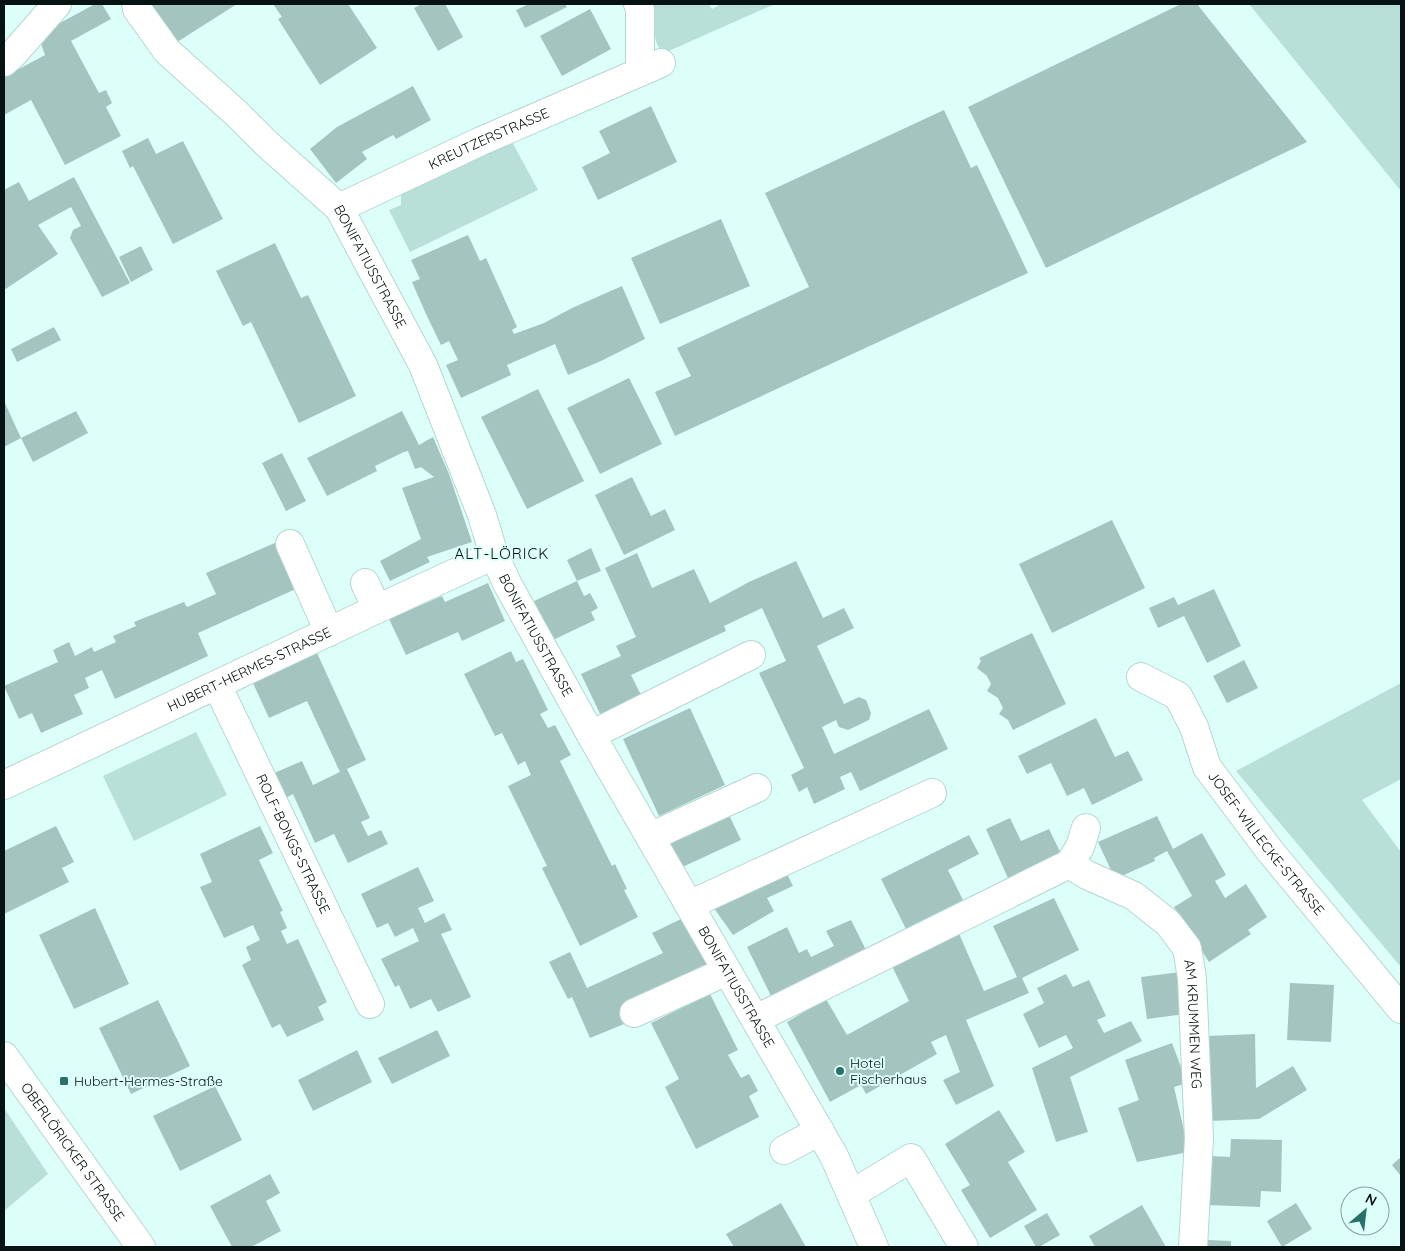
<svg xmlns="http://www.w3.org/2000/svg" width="1405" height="1251" viewBox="0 0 1405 1251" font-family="Quicksand,sans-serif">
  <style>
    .green { fill: #b9dfd9 }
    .building { fill: #a4c4c0 }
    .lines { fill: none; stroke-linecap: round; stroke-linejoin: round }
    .minor-casing { stroke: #b6d6d2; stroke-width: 30 }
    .major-casing { stroke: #b6d6d2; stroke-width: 30 }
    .minor { stroke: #fff; stroke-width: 28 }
    .major { stroke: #fff; stroke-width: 28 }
    .poi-dot { fill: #287069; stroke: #ddfffa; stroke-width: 2 }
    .labels { text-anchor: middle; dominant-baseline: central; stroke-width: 4; stroke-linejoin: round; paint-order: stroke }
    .street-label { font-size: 14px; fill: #071312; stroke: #ddfffa }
    .poi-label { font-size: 14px; fill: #071312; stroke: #ddfffa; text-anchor: start }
    .neighbourhood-label { font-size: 15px; letter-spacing: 1px; fill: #071312; stroke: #ddfffa }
  </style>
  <rect width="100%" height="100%" fill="#ddfffa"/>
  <path class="green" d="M 649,4 L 709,4 L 712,9 L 721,4 L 775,4 L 662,54 L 656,42 Z
    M 1249,4 L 1401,4 L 1401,191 Z
    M 510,138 L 538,190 L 410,252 L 389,210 L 401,205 L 401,191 Z
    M 1401,683 L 1401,779 L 1362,800 L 1401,852 L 1401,967 L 1236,771 Z
    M 196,732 L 227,795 L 134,841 L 103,776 Z
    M 4,1108 L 48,1174 L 4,1211 Z"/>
  <path class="building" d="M 95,4 L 102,4 L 111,19 L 71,41 L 99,93 L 106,90 L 112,103 L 106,107 L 121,136 L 65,165 L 31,100 L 4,115 L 4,77 L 45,55 L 38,35 Z
    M 154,4 L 237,4 L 174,44 L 149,7 Z
    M 273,4 L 348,4 L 377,48 L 320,85 L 278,19 L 282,17 Z
    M 422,4 L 445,4 L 463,37 L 438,51 L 414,8 Z
    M 529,4 L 565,4 L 567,7 L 525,28 L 516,10 Z
    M 1181,4 L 1197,4 L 1307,142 L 1046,268 L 968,107 Z
    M 590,9 L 611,49 L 562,76 L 540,36 Z
    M 413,86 L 431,120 L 396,139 L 393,135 L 362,152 L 367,159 L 336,183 L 310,149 L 337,127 Z
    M 651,106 L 677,162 L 598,200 L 582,167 L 610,153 L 599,131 Z
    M 944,110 L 971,168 L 977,165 L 1028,273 L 675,436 L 655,392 L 691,376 L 677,348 L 809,287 L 765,193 Z
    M 148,138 L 156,154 L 183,141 L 223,219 L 173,244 L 133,166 L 130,168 L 122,151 Z
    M 74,177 L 130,283 L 102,297 L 70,238 L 73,230 L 81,226 L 71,207 L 38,225 L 58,254 L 4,290 L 4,190 L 19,182 L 29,201 Z
    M 721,219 L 750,286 L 660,324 L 631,258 Z
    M 468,235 L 480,261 L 486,258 L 517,327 L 512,330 L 514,334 L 544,323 L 572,308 L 622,286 L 645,339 L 601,361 L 568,375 L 555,344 L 507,365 L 511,375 L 461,398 L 446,365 L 458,360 L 449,341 L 441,345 L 426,314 L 412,282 L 420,279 L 411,260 Z
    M 275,243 L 301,298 L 308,295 L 356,396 L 299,423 L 251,322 L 243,326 L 216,271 Z
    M 141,246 L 153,270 L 131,282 L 119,257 Z
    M 54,327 L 61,340 L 17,362 L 11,349 Z
    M 629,378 L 662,444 L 600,474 L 567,408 Z
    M 538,389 L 584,481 L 527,509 L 481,417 Z
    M 4,401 L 21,438 L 4,447 Z
    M 76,411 L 88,433 L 33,462 L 21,438 Z
    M 402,411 L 419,445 L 433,437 L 449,474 L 472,542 L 427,557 L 430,562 L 390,581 L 380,561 L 421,539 L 402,488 L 434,477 L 421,467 L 415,469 L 408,451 L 404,452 L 375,466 L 377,471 L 327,496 L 307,458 Z
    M 282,453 L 306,501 L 286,511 L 262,463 Z
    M 632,477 L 651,516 L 665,509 L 675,530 L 624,555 L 595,495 Z
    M 1112,520 L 1145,588 L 1052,633 L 1019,564 Z
    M 277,542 L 298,588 L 198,633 L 208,656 L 115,699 L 102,670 L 85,678 L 89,688 L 74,695 L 83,714 L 41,733 L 32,713 L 19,719 L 4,686 L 58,662 L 53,650 L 69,642 L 75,656 L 92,647 L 94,652 L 116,642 L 113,636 L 136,626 L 134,622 L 184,602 L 187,607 L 216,594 L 206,573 Z
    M 591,548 L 601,571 L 577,581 L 567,560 Z
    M 637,553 L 652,588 L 694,569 L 710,603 L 749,582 L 796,561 L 823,618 L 844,608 L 854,628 L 817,646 L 844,704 L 859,697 L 866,700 L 871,713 L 869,720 L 848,730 L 839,727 L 836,720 L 822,727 L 834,754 L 929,709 L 948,749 L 860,791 L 851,772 L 840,777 L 845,789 L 814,804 L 807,787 L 799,792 L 791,775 L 804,768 L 759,673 L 786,661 L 762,608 L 724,626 L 726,631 L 631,675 L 643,699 L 602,718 L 581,674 L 621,656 L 616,646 L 636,637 L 605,568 Z
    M 577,581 L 584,596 L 590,593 L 598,608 L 591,612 L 595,620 L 553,640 L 534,601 Z
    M 488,583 L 505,621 L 462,641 L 458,632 L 406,655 L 389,619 L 442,596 L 445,602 Z
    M 1214,589 L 1241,646 L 1207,663 L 1184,616 L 1158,628 L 1149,608 L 1174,597 L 1178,605 Z
    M 1032,633 L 1066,704 L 1013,730 L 1008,720 L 999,714 L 1003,708 L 998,698 L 987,691 L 991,684 L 987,676 L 977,668 L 981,661 L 979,658 Z
    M 511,651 L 516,662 L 523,659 L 548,710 L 540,714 L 548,728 L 555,725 L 571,755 L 560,761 L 612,866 L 615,864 L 627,889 L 624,890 L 638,917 L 580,946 L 542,868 L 547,866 L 508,786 L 531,775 L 525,761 L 518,765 L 502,733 L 495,736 L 464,674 Z
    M 317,653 L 366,760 L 347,769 L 370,818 L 361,822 L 368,836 L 381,830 L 388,844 L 348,863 L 334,834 L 315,843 L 293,794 L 284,799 L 272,774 L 302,761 L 313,785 L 340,772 L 307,701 L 269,718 L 253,683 Z
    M 1244,660 L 1258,688 L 1227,703 L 1213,676 Z
    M 690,708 L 725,785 L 659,816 L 623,739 Z
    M 1096,718 L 1115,757 L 1128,751 L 1143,780 L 1092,805 L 1084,788 L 1067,796 L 1051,763 L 1027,774 L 1018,756 Z
    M 729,815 L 741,840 L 678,869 L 666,843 Z
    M 1157,816 L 1173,849 L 1202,833 L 1226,875 L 1215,881 L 1225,898 L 1246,884 L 1267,917 L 1248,930 L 1251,934 L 1209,962 L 1174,907 L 1192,896 L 1167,851 L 1154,858 L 1155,861 L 1115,879 L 1098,842 Z
    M 1010,818 L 1021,841 L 1049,829 L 1064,860 L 1011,885 L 986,829 Z
    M 56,826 L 74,862 L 62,868 L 69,882 L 4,914 L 4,851 Z
    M 260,826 L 273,853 L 259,860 L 283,911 L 280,912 L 287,928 L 281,931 L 287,944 L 298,939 L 327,1002 L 318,1007 L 324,1020 L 287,1037 L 280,1024 L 272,1028 L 242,965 L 251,960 L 246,947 L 260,940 L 253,925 L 224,938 L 200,887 L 212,882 L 200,854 Z
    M 969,835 L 979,854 L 948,870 L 963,900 L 906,929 L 881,879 Z
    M 418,867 L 434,901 L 418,908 L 425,923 L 444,913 L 452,930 L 441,934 L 471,997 L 438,1012 L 431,999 L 410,1009 L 399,985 L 395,987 L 381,959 L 419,941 L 413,928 L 395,937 L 388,923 L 377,928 L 361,894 Z
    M 784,868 L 793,886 L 767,898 L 774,911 L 733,935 L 711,904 Z
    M 1054,898 L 1079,950 L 1022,978 L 1029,993 L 966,1020 L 994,1086 L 956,1105 L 943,1080 L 960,1072 L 946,1035 L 931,1042 L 937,1054 L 866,1094 L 861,1085 L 830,1102 L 787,1022 L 826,999 L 847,1035 L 909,1001 L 890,962 L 957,929 L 984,991 L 1017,977 L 993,926 Z
    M 95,908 L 129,984 L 74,1009 L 39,935 Z
    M 681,919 L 695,938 L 710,967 L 634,1020 L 590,1038 L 572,997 L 568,999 L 549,962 L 570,952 L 587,988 L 663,953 L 652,933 Z
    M 851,920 L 866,950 L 771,996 L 747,947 L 787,927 L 799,953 L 807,949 L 811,957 L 834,946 L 826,931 Z
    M 1180,972 L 1185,1014 L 1147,1019 L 1141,977 Z
    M 1066,974 L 1073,987 L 1089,980 L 1106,1016 L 1097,1020 L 1104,1033 L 1131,1021 L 1142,1041 L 1070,1077 L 1088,1132 L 1056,1142 L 1032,1068 L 1073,1048 L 1066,1035 L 1039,1048 L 1023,1014 L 1044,1003 L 1037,988 Z
    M 1290,983 L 1334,985 L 1331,1042 L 1287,1040 Z
    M 710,994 L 738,1050 L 728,1055 L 741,1078 L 749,1074 L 758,1091 L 749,1096 L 759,1117 L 696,1149 L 665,1087 L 679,1079 L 651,1023 Z
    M 158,1000 L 190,1066 L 131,1094 L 99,1028 Z
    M 437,1030 L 450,1056 L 392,1084 L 378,1058 Z
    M 1255,1034 L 1256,1088 L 1293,1066 L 1307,1090 L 1259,1119 L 1210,1121 L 1208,1036 Z
    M 1172,1043 L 1187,1083 L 1174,1087 L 1189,1152 L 1137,1162 L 1118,1108 L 1139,1100 L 1125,1060 Z
    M 357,1050 L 372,1082 L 313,1111 L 298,1080 Z
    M 215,1086 L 242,1140 L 180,1171 L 153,1116 Z
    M 999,1110 L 1025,1152 L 1008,1162 L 1037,1210 L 990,1238 L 961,1190 L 970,1185 L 945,1144 Z
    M 1231,1139 L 1282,1140 L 1281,1192 L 1261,1191 L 1260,1207 L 1208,1205 L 1210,1156 L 1230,1157 Z
    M 1401,1157 L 1401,1176 L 1392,1165 Z
    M 270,1174 L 280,1193 L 266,1201 L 281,1231 L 251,1247 L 232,1247 L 210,1206 Z
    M 781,1203 L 806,1247 L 734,1247 L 726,1234 Z
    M 1296,1203 L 1312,1229 L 1282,1247 L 1267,1221 Z
    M 1142,1205 L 1166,1247 L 1095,1247 L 1089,1236 Z
    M 1047,1213 L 1060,1235 L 1039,1247 L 1036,1247 L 1024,1226 Z
    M 1208,1240 L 1231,1241 L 1231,1247 L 1208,1247 Z"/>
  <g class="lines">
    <defs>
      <g id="minor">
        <path id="s1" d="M 136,4 L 137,9 L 167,51 L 237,114 L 267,144 L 339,208 L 423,365 L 482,515 L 494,555 L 508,585 L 591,735 L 834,1156 L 874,1247"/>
        <path d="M 638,4 L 640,9 L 640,72"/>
        <path d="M 4,62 L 14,53 L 57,4"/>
        <path id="s2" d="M 339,208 L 479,142 L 661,63"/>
        <path d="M 290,544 L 329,632"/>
        <path d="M 365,583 L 377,609"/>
        <path id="s3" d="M 1141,677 L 1178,696 L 1194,727 L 1207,767 L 1270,851 L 1401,1009"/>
        <path id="s4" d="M 217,685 L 370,1004"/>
        <path d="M 591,735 L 751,655"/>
        <path id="s5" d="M 4,785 L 377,609 L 494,555"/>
        <path id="s6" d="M 1086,828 L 1080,847 L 1069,864 L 1087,875 L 1134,896 L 1168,923 L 1187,948 L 1192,978 L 1199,1138 L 1193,1247"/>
        <path d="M 650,837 L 757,788"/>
        <path d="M 689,905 L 932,793"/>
        <path d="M 634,1013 L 727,971"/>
        <path d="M 756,1019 L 1069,864"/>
        <path d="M 784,1150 L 820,1131"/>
        <path d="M 852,1194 L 911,1158 L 964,1247"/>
      </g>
      <g id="major">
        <path id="s7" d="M 4,1056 L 141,1247"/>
      </g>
    </defs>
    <use href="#minor" class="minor-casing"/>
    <use href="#major" class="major-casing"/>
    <use href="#minor" class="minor"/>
    <use href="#major" class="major"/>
  </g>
  <g class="poi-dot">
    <circle cx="840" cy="1071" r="5"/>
    <rect x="59" y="1076" width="10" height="10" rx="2.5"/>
  </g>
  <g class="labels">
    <g class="street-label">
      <text stroke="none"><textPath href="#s2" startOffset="165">KREUTZERSTRASSE</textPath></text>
      <text stroke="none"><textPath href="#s1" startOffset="356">BONIFATIUSSTRASSE</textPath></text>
      <text stroke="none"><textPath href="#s1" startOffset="761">BONIFATIUSSTRASSE</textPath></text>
      <text stroke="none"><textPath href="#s5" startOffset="271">HUBERT-HERMES-STRASSE</textPath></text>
      <text stroke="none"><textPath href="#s3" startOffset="215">JOSEF-WILLECKE-STRASSE</textPath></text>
      <text stroke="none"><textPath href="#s4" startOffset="176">ROLF-BONGS-STRASSE</textPath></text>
      <text stroke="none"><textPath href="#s1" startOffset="1166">BONIFATIUSSTRASSE</textPath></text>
      <text stroke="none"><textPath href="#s6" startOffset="264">AM KRUMMEN WEG</textPath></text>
      <text stroke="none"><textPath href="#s7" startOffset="118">OBERLÖRICKER STRASSE</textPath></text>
    </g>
    <g class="poi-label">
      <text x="850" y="1063">Hotel<tspan x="850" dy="16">Fischerhaus</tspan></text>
      <text x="74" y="1081">Hubert-Hermes-Straße</text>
    </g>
    <g class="neighbourhood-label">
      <text x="502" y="553">ALT-LÖRICK</text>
    </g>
  </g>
  <rect width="1405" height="1251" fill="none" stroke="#071312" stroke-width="10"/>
  <g transform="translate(1365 1211) rotate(28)"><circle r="24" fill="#ddfffa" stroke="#87a19d"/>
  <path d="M0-4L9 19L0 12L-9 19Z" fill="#287069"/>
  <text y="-8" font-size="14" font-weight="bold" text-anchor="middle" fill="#071312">N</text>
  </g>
</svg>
